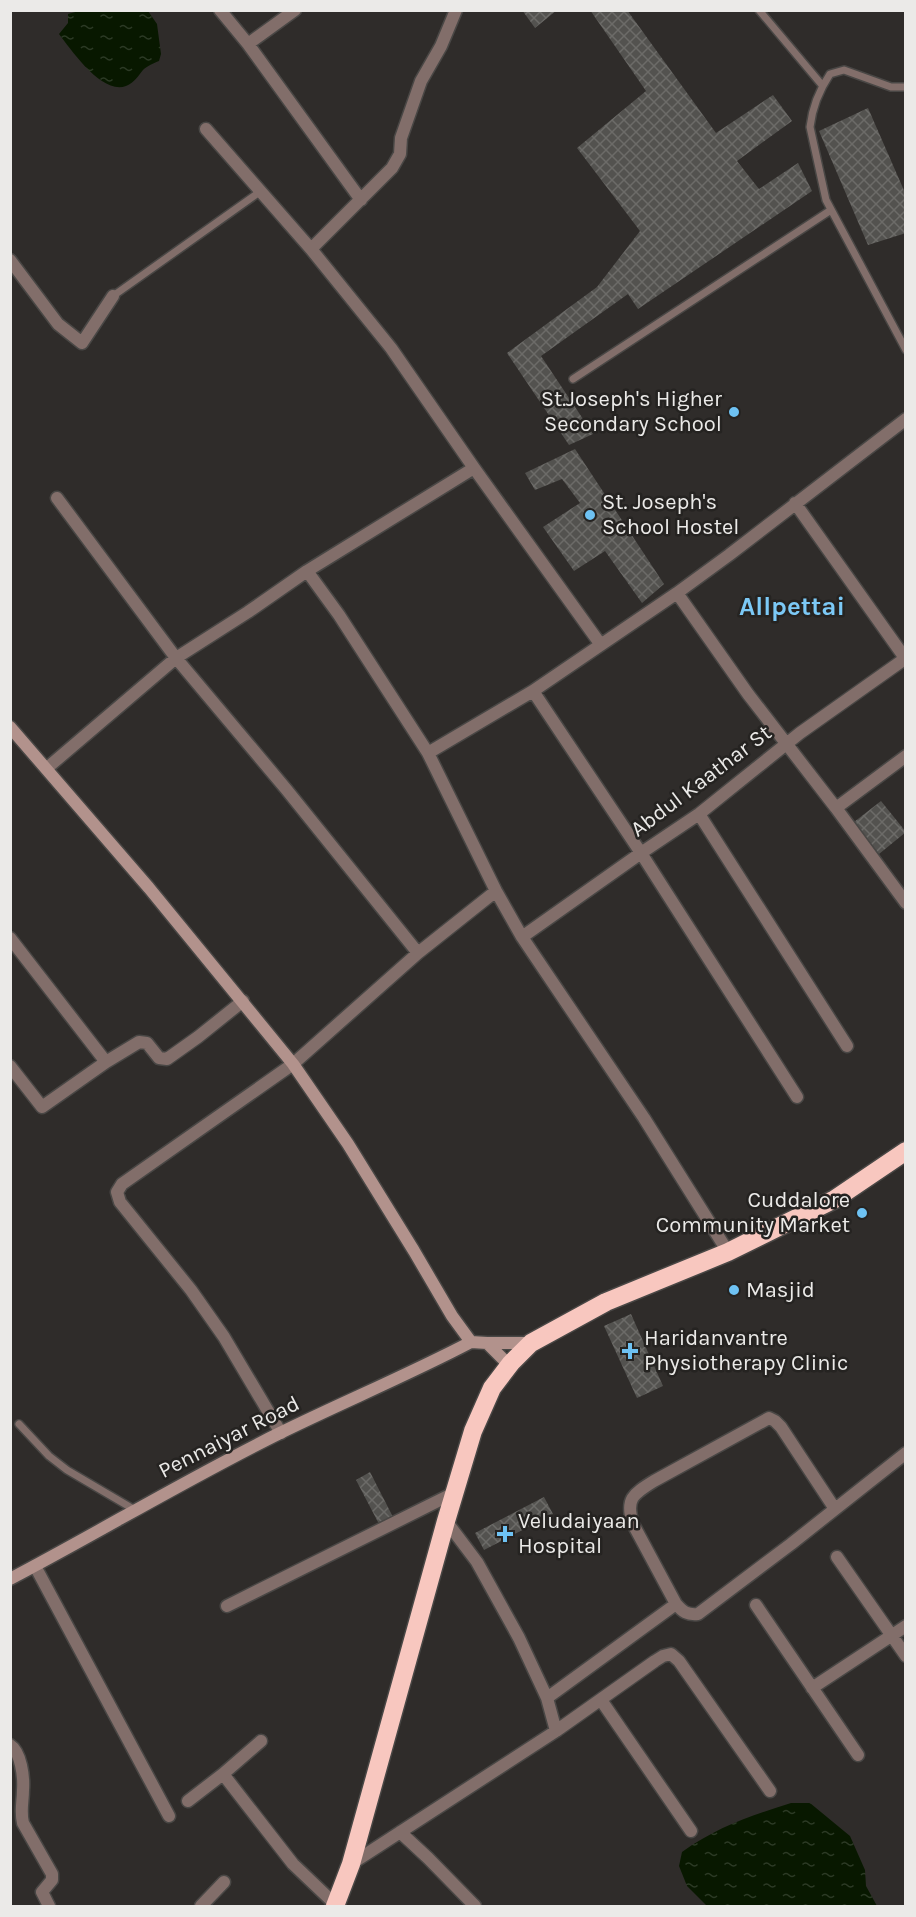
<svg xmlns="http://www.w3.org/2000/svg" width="916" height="1917" viewBox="0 0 916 1917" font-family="Karla,sans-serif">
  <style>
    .water { fill: url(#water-ripples) }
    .building { fill: url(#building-cross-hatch) }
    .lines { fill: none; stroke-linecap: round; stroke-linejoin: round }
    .lane-casing { stroke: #494745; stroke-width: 10 }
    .street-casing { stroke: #494745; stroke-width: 15 }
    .secondary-casing { stroke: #494745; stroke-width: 15 }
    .highway-casing { stroke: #494745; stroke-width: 21 }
    .lane { stroke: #826e6a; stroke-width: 7 }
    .street { stroke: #826e6a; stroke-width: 12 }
    .secondary { stroke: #b2928c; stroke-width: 12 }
    .highway { stroke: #f8c7bf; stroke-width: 18 }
    .poi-dot { fill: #6ec2f3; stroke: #252321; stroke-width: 2 }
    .labels { text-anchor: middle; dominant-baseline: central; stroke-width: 5; stroke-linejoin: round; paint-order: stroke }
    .poi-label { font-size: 22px; fill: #ebeae8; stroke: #252321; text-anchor: start }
    .street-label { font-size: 22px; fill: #ebeae8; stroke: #252321 }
    .quarter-label { font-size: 26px; font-weight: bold; fill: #7cc9f6; stroke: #252321 }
  </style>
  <defs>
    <pattern id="water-ripples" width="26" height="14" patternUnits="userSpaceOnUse" patternTransform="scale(1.5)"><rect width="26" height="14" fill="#081800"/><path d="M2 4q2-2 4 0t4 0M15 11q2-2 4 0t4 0" fill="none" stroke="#2c3a25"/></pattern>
    <pattern id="building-cross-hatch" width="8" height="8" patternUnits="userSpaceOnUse" patternTransform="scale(1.5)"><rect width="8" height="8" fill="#53524f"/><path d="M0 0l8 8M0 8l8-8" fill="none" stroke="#6c6b68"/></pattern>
  </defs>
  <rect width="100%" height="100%" fill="#2f2c2a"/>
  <path class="water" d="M 79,11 L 148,11 L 157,24 L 161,54 L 159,61 C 154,63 147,66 143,70 C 138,76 135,82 126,86 C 102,95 72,51 59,34 L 68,23 L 68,14 Z
    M 791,1803 L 810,1803 L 850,1836 L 865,1870 L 866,1886 L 877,1906 L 707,1906 L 687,1886 L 679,1866 L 682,1852 C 717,1827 750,1816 791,1803 Z"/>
  <path class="building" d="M 522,10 L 557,10 L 535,28 Z
    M 590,10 L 627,10 L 716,133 L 773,95 L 792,121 L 737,161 L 759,189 L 798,163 L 812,191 L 638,309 L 628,294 L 541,356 L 593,434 L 569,445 L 507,353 L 597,287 L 640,231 L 577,148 L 646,91 Z
    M 868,108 L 906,195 L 906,233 L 868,245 L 819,131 Z
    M 575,449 L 664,584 L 642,603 L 605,551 L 574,571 L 543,527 L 580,503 L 562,479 L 535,490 L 525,473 Z
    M 881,801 L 906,832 L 879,854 L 854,822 Z
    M 631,1314 L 663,1386 L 637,1398 L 604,1326 Z
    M 370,1472 L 393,1517 L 379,1524 L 356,1480 Z
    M 544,1497 L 553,1514 L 484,1550 L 475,1533 Z"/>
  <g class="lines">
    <defs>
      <path id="lane" d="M 759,10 L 822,85
        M 906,87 L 891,87 L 844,70 L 830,74 C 820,89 812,109 810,127 L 826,200 L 906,350
        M 113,296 L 261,191
        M 573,379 L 831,210
        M 19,1424 L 49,1456 L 67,1470 L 135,1510"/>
      <path id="street" d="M 220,10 L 248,44 L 361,200
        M 456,10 L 441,46 L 421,81 L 401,138 L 400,154 L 392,168 L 311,249 L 391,348 L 474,468 L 601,645
        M 248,44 L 295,10
        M 206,129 L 311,249
        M 10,260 L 58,324 L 82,343 L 113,296
        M 906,419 L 729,555 L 677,593 L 748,694 L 836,808 L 906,903
        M 57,498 L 176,658 L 286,789 L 418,953
        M 795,503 L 905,658
        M 307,571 L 339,615 L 428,753 L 496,891 L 522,937 L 644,1118 L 728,1252
        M 533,691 L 641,853 L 797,1097
        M 428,753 L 533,691 L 677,593
        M 47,768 L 176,658 L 248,612 L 307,571 L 474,468
        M 836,808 L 906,756
        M 699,814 L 847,1046
        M 522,937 L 641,853 L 699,814 L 800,733 L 906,658
        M 10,938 L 106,1062
        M 10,1066 L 42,1107 L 106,1062 L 139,1042 L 147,1043 L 159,1058 L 167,1059 L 198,1037 L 243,1001
        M 281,1433 L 224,1337 L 191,1290 L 120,1202 L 117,1192 L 122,1184 L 293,1064 L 418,953 L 496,891
        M 837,1557 L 906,1656
        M 35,1566 L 169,1816
        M 676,1604 L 633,1524 C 625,1499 633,1494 654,1481 L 769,1418 L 775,1421 L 781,1427 L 835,1509
        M 756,1605 L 858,1755
        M 227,1606 L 454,1493
        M 812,1688 L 906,1626
        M 547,1698 L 676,1604 C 683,1612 687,1615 698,1614 L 791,1544 L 906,1453
        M 601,1700 L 691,1831
        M 556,1731 L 655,1661 L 663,1656 L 671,1654 L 679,1661 L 770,1791
        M 10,1745 C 21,1752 24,1777 23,1790 C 23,1802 20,1811 23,1823 L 52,1874 L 52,1880 L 42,1892 L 49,1906
        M 223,1774 L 293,1864 L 336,1905
        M 188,1801 L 223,1774 L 261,1741
        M 400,1832 L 428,1858 L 475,1906
        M 351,1864 L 556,1731 L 547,1698 L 519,1638 L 477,1562 L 446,1521
        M 201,1906 L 224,1882"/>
      <path id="secondary" d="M 10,727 L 149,888 L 293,1064 L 348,1144 L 414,1251 L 452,1316 L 471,1342
        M 471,1342 L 487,1343 L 505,1361 L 508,1367
        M 487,1343 L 531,1343
        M 10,1579 C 101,1531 189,1478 280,1433 C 343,1402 408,1375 471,1342"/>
      <path id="highway" d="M 335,1906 L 351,1864 L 446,1521 L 473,1431 L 492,1388 L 511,1363 L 531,1343 L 606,1302 L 728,1252 L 835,1199 L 906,1151"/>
    </defs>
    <use href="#lane" class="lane-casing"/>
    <use href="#street" class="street-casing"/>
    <use href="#secondary" class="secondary-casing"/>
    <use href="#highway" class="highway-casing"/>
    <use href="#lane" class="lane"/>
    <use href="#street" class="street"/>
    <use href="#secondary" class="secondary"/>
    <use href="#highway" class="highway"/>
  </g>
  <g class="poi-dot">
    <circle cx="734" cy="412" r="6"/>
    <circle cx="590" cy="515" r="6"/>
    <circle cx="862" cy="1213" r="6"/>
    <circle cx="734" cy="1290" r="6"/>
    <path d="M627 1342h6v6h6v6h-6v6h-6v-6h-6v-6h6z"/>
    <path d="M502 1525h6v6h6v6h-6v6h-6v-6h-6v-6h6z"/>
  </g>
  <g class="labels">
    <g class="poi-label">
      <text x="722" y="399" text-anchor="end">St.Joseph's Higher<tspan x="722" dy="25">Secondary School</tspan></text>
      <text x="602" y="502">St. Joseph's<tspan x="602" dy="25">School Hostel</tspan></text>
      <text x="850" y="1200" text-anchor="end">Cuddalore<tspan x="850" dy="25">Community Market</tspan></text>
      <text x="746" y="1290">Masjid</text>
      <text x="644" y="1338">Haridanvantre<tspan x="644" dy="25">Physiotherapy Clinic</tspan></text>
      <text x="518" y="1521">Veludaiyaan<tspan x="518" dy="25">Hospital</tspan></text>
    </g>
    <g class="street-label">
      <text transform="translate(701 781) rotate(-37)">Abdul Kaathar St</text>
      <text transform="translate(229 1437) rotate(-27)">Pennaiyar Road</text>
    </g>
    <g class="quarter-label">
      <text x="792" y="606">Allpettai</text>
    </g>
  </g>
  <rect width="916" height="1917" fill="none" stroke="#ebeae8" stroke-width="24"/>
</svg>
